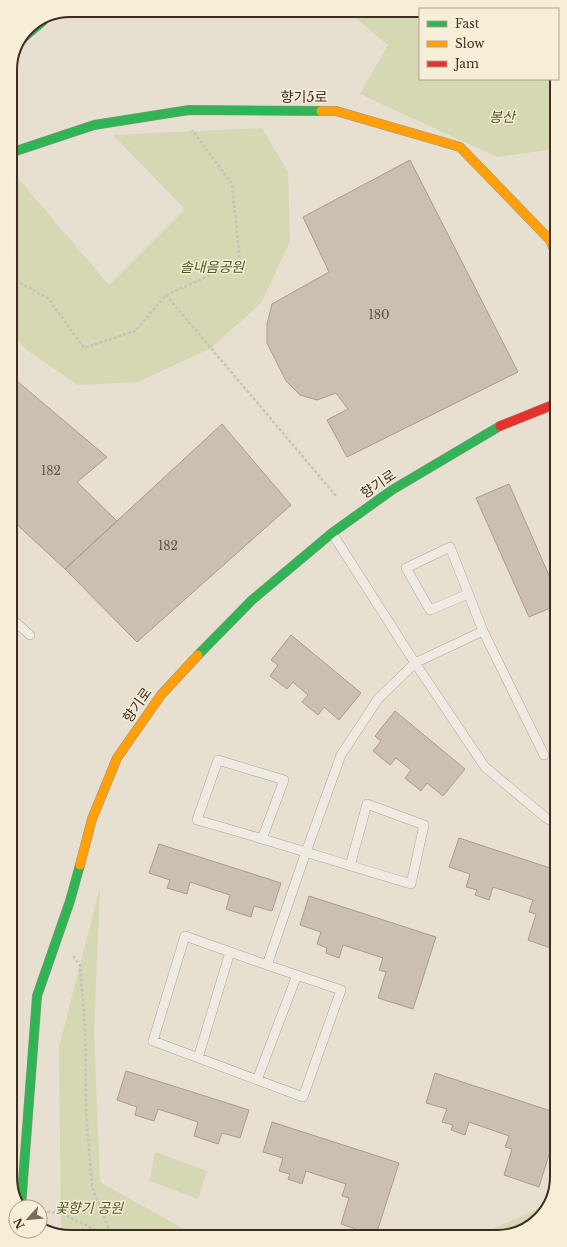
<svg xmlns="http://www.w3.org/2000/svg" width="567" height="1247" viewBox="0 0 567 1247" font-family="'Libre Baskerville','Noto Sans KR',serif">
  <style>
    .green { fill: #d6d7b3 }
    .building { fill: #cbbfb2; stroke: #a89c90 }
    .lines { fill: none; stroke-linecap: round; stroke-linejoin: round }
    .lane-casing { stroke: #ada599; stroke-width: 10 }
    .fast-casing { stroke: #9c958a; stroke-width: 10 }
    .slow-casing { stroke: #9c958a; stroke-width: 10 }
    .jam-casing { stroke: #9c958a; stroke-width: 10 }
    .path { stroke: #c8c2b9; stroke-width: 2.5; stroke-dasharray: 3 2; stroke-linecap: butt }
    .lane { stroke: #efebe3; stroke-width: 9 }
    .fast { stroke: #30b455; stroke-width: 9 }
    .slow { stroke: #ff9f0a; stroke-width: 9 }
    .jam { stroke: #e5322d; stroke-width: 9 }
    .labels { text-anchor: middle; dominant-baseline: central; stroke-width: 3; stroke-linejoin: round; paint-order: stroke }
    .number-label { font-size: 12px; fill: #605244 }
    .street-label { font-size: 14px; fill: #3d2e20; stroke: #f7eed8 }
    .park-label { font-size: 14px; font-style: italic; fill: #4d5a26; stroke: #f7eed8 }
    .rim { fill: none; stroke: #3d2e20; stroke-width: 2 }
  </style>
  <rect width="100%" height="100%" fill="#e7e0d1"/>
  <path class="green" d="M 346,10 L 420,10 L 420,79 L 554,79 L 554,149 L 497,157 L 360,94 L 388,45 Z
    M 262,128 L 288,172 L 290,242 L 261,303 L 211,348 L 138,382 L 78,385 L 27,350 L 11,334 L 10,171 L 11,170 L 109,285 L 185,209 L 113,135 Z
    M 100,887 L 94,1031 L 100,1182 L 191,1233 L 214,1236 L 66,1237 L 61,1235 L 59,1047 Z
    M 155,1152 L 207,1171 L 198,1199 L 150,1181 Z
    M 549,1204 L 547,1210 L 516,1234 L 481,1234 Z"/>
  <path class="building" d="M 410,160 L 518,372 L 347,457 L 327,420 L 348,409 L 336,393 L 317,400 L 300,395 L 286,381 L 267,343 L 267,324 L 272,304 L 329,272 L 303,217 Z
    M 11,376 L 107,457 L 77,482 L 117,521 L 65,569 L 11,519 Z
    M 222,424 L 291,505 L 137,642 L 65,569 Z
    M 509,484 L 555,589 L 555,606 L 529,617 L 476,498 Z
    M 555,633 L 555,647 L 550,635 Z
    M 291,635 L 361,693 L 339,720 L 324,707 L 318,715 L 302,702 L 308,695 L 293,682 L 287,689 L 270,676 L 278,665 L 271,660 Z
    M 395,711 L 465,769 L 443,796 L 427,783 L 421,791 L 405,778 L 411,770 L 396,758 L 390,765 L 373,751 L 381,741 L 375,736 Z
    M 459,838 L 556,870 L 556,950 L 528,940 L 536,914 L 529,912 L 533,900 L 493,887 L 489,900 L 475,895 L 477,890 L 466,887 L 470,874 L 449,867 Z
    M 159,844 L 281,883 L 272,911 L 254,906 L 251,917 L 226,909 L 230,895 L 190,882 L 187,894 L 167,888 L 170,880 L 149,873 Z
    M 309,896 L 436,937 L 413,1009 L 378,998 L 386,972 L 379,970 L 383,958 L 343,945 L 339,958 L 326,953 L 327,948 L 317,944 L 321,932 L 300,925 Z
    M 126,1071 L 249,1110 L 240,1138 L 222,1133 L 218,1144 L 194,1136 L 198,1122 L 158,1109 L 154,1121 L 135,1115 L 137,1107 L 117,1100 Z
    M 435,1073 L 557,1113 L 557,1129 L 539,1187 L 504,1175 L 512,1149 L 505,1147 L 509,1136 L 469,1122 L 465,1135 L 451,1130 L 453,1125 L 442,1122 L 447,1109 L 426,1103 Z
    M 272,1122 L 399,1163 L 376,1235 L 373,1235 L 341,1224 L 349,1198 L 342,1196 L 346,1184 L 306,1171 L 302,1184 L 288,1179 L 290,1174 L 279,1171 L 283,1158 L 263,1152 Z"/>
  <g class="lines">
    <defs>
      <path id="lane" d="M 332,533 L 415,663 L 485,767 L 545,817 L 556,824
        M 468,594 L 430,610 L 406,568 L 450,547 L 483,631 L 544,755
        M 12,619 L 30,635
        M 262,839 L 284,780 L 218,760 L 197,820 C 269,840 340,863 411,884 L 424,825 L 367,804 L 350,866
        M 185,936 L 267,965 L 341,990 L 303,1097 L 153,1041 Z
        M 267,965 L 306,852 L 341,755 L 378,699 L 415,663 L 483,631
        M 198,1058 L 230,952
        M 257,1080 L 297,975"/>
      <path id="fast" d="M 23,38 L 43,21
        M 10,153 L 94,125 L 189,110 L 321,111
        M 198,655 L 252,600 L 332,533 L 392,490 L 500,426
        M 21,1207 L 37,996 L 70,901 L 80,865"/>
      <path id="slow" d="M 321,111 L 336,111 L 460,147 L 550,240 L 554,249
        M 80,865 L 92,819 L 117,758 L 161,695 L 198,655"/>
      <path id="jam" d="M 500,426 L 555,404"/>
    </defs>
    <use href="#lane" class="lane-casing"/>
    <use href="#fast" class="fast-casing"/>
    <use href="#slow" class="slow-casing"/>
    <use href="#jam" class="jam-casing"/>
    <path class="path" d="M 11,271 L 18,282 L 48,298 L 84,348 L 135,331 L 166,295 L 240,262 L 232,184 L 192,130
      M 166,295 L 337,497
      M 73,956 L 80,965 L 85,1025 L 86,1110 L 92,1187 L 112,1237
      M 47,1212 L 61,1213 L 110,1237
      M 121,1236 L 138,1234 L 142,1236"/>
    <use href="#lane" class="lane"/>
    <use href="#fast" class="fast"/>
    <use href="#slow" class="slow"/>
    <use href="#jam" class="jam"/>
  </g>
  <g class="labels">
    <g class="number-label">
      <text x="379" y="314">180</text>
      <text x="51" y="470">182</text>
      <text x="168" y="545">182</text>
    </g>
    <g class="street-label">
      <text x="304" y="97">향기5로</text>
      <text transform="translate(378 484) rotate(-34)">향기로</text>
      <text transform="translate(137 705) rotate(-55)">향기로</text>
    </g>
    <g class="park-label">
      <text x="502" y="117">봉산</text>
      <text x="212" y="267">솔내음공원</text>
      <text x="89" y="1208">꽃향기 공원</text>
    </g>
  </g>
  <path d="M0 0H567V1247H0ZM70 17H497A53 53 0 0 1 550 70V1177A53 53 0 0 1 497 1230H70A53 53 0 0 1 17 1177V70A53 53 0 0 1 70 17Z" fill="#f7eed8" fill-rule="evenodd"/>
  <path class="rim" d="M70 17H497A53 53 0 0 1 550 70V1177A53 53 0 0 1 497 1230H70A53 53 0 0 1 17 1177V70A53 53 0 0 1 70 17Z"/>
  <rect x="419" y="8" width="140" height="72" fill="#f7eed8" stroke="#ada18e"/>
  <rect x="427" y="21" width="20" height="6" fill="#30b455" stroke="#ada18e"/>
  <text x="455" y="28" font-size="12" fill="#3d2e20">Fast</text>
  <rect x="427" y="41" width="20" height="6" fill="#ff9f0a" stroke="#ada18e"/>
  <text x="455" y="48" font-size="12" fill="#3d2e20">Slow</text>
  <rect x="427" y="61" width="20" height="6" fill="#e5322d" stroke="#ada18e"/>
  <text x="455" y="68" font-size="12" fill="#3d2e20">Jam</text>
  <g transform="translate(28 1219) rotate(243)"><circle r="19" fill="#f7eed8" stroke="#ada18e"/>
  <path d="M0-3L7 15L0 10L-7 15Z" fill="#786c5e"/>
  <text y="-6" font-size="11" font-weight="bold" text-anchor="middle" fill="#3d2e20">N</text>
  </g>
</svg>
